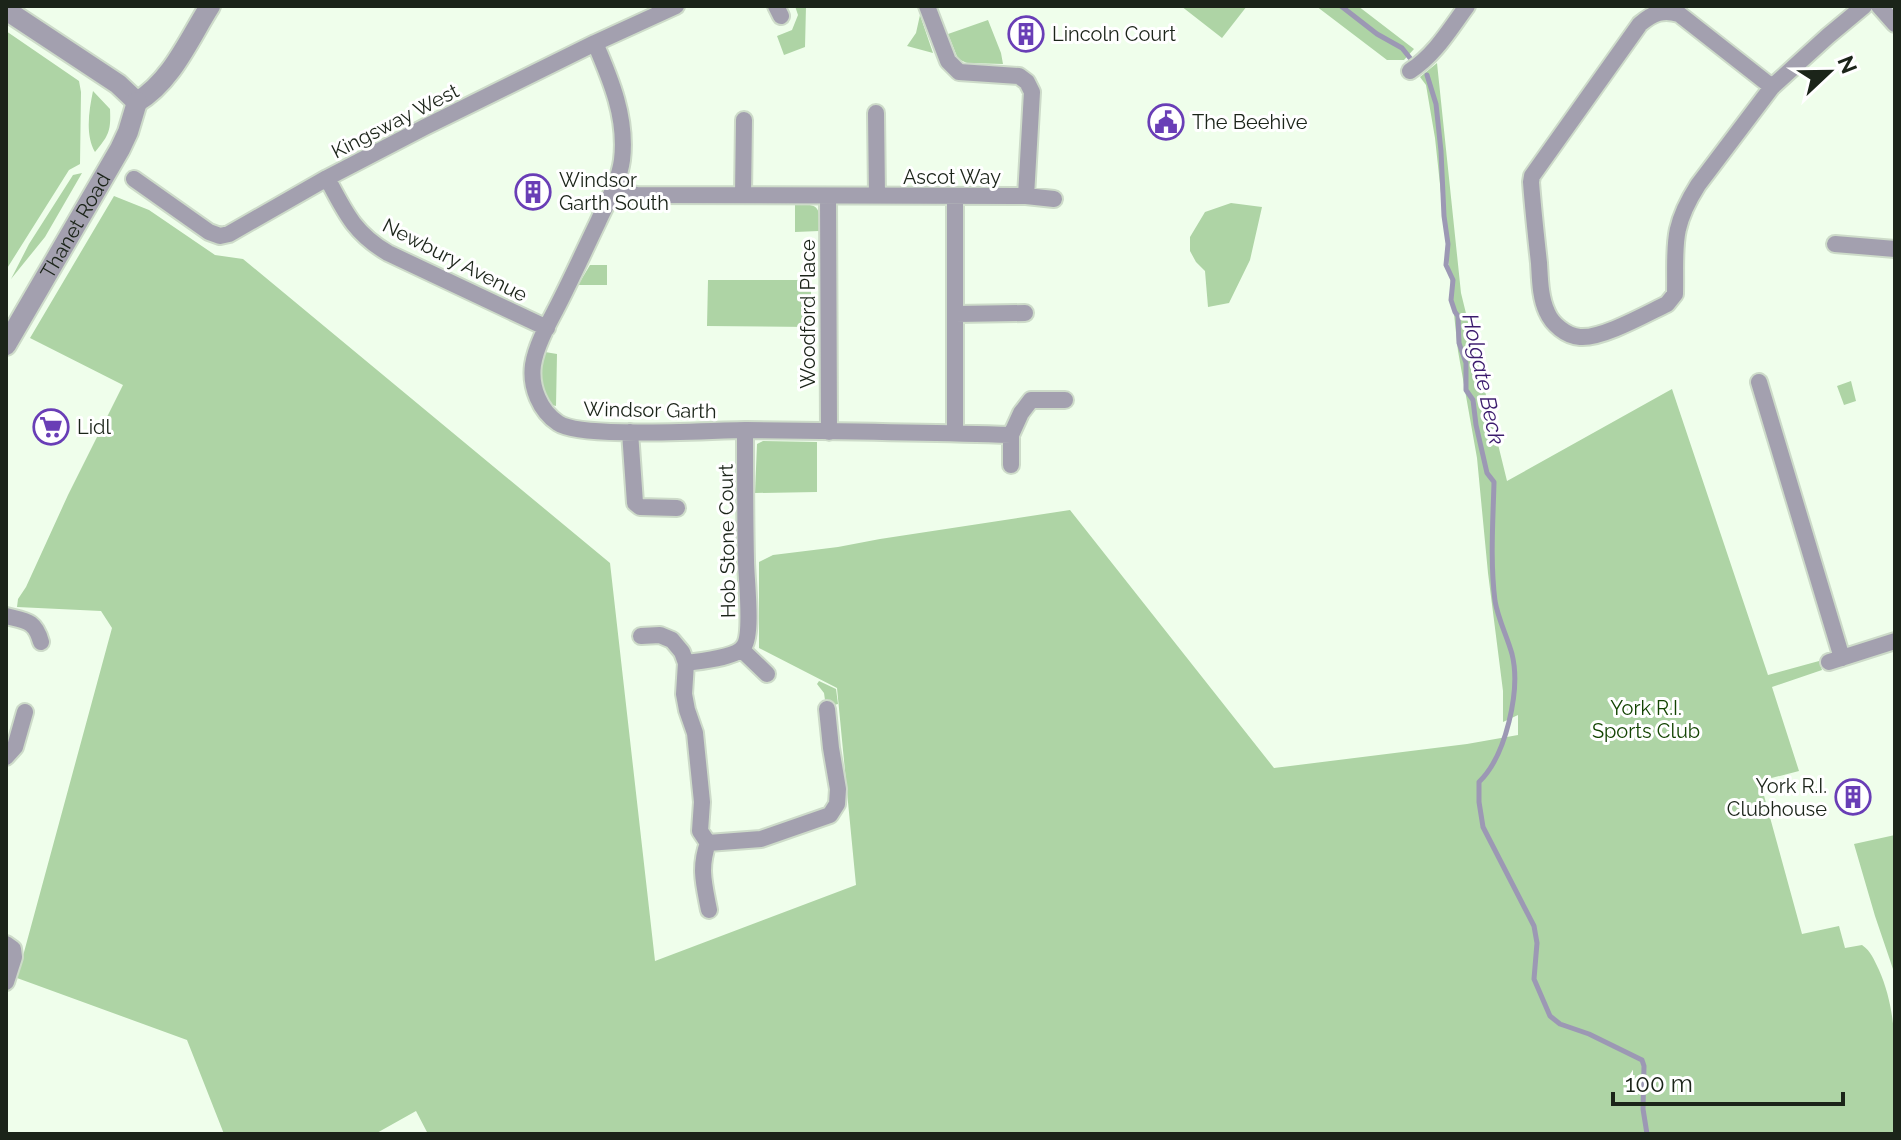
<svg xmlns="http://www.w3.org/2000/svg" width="1901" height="1140" viewBox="0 0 1901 1140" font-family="Raleway,sans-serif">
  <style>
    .green { fill: #aed4a5 }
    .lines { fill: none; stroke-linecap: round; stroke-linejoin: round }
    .stream { stroke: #9c98b4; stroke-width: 5 }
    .minor-casing { stroke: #cddbc9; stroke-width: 20 }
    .tertiary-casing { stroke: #cddbc9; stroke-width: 24 }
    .minor { stroke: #a3a0af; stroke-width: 16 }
    .tertiary { stroke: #a3a0af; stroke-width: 20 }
    .labels { text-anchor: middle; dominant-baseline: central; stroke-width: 6; stroke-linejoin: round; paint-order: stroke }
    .poi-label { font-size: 20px; fill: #1b2419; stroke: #fff; text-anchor: start }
    .street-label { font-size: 20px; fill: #1b2419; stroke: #fff }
    .park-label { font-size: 20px; fill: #134402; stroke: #fff }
    .water-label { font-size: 22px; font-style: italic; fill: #3b1b6d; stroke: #fff }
  </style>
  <rect width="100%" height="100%" fill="#effeeb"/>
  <path class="green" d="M 795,6 L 806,6 L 805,47 L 784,55 L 777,36 L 792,30 L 798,15 Z
    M 1181,6 L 1247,6 L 1222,38 Z
    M 1316,6 L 1358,6 L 1414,49 L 1404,60 L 1387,60 Z
    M 920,15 L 933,53 L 907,46 L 916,33 Z
    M 988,20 L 1001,53 L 1003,64 L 967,63 L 958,59 L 948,34 Z
    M 6,31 L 79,81 L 81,92 L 80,164 L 69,170 L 6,270 Z
    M 1437,63 L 1461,293 L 1507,481 L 1672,389 L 1768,675 L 1819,661 L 1822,670 L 1772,687 L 1799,771 L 1760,781 L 1802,934 L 1839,926 L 1845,948 L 1862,945 C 1871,951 1874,960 1879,970 C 1901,1019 1895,1080 1895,1134 L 428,1134 L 416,1111 L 375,1134 L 224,1134 L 187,1040 L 17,978 L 112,628 L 101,611 L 17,607 L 18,599 L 26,587 L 68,495 L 123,385 L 30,338 L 114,196 L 149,210 L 215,255 L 243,259 L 610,563 L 655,961 L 856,885 L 837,688 L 759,648 L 759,562 L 773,555 L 838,547 L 880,539 L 1070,510 L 1274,768 L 1467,744 L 1518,735 L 1518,715 L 1503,722 L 1503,691 L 1488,573 L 1477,458 L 1458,351 L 1435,138 L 1426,85 L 1420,77 Z
    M 93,91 L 110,109 C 111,131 109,135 95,152 C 85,135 89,110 93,91 Z
    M 82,173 L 45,237 L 11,279 L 29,244 L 73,175 Z
    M 1231,203 L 1262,207 L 1250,260 L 1229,303 L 1208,307 L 1205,271 L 1196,262 L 1190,251 L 1190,237 L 1205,212 Z
    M 795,204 C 820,204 820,207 819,231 L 795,232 Z
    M 590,265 L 607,265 L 607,285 L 578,285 Z
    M 708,280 L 811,280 L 811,327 L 707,326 Z
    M 545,352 L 557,354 L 556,406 L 552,405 C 540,389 539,371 545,352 Z
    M 1851,381 L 1856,401 L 1844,405 L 1837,386 Z
    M 763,441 L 817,442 L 817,492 L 755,493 L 757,444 Z
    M 819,681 L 836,689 L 838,704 L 826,707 L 824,693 L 817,684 Z
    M 1895,835 L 1895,975 L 1875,916 L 1854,844 Z"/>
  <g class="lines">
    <path class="stream" d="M 1341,6 L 1377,34 L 1402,48 L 1410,58
      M 1427,75 L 1436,104 L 1441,151 L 1444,216 L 1448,244 L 1446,265 L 1453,280 L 1451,300 L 1455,312 L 1458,316 L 1459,343 L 1466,363 L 1466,390 L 1473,400 L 1476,425 L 1487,473 L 1494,482 C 1493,522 1490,561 1495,601 C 1498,619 1507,636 1512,654 C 1521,690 1506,756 1479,782 L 1479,802 L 1483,827 L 1534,926 L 1537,943 L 1534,979 L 1550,1016 L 1560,1024 L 1589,1034 L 1642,1060 L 1644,1066 L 1643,1109 L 1647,1134"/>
    <defs>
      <path id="minor" d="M 776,6 L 781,16
        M 927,6 L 948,61 L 959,72 L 1019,76 L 1027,82 L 1032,92 L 1026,196
        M 1879,6 L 1895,24
        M 595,43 C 611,80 627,118 622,160 C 619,182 607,202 598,222 C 584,251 571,280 556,309 C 547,326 536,346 533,365 C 530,387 540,411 558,423 C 581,439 710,430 745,430 C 833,431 922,432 1011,435 L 1021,413 L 1031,400 L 1065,400
        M 1410,71 C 1435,55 1450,29 1467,6
        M 1772,87 L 1679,14 C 1663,9 1653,13 1640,24 L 1532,176 L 1531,182 C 1533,209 1536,236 1539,263 C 1540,279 1540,297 1547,312 C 1552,324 1566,336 1580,337 C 1602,339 1646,314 1667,304 L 1675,294 C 1676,246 1670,229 1698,185 L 1772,87 L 1828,36 L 1864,6
        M 876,113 L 877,196
        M 327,178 C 345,212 354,233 388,253 L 547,328
        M 134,179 L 209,232 L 220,236 L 229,234 L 327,178 L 425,127 L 595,43 L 676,6
        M 613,190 L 637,195 L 1026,196 L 1054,199
        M 743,195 L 744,120
        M 828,196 L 829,432
        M 955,197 L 955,433
        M 1835,244 L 1895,249
        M 956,314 L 1025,313
        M 1759,382 L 1842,658
        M 630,432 L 635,503 L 640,507 L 677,508
        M 1011,465 L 1011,435
        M 6,616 C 26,621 35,620 41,642
        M 641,636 L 660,635 L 672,640 L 682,652 L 686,663 L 684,694 L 687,710 L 695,733 L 702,802 L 700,831 L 708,843 L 761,839 L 830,815 L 837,804 L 838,789 L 831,748 L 827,709
        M 742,650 L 767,674
        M 1829,662 L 1895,641
        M 686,663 C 700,661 737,658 744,646 C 753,633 746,578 746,560 C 745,517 745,474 745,430
        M 6,757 L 15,747 L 25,712
        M 708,843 C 699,868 704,884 709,910
        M 6,944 L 13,949 L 14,957 L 6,982"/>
      <g id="tertiary">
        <path d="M 6,10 L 118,84 L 137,102"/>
        <path d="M 137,102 C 172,81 189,39 210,6"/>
        <path id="s1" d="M 6,345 L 120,149 L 128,132 L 137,102"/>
      </g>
    </defs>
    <use href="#minor" class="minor-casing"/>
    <use href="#tertiary" class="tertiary-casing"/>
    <use href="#minor" class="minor"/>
    <use href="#tertiary" class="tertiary"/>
  </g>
  <defs>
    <symbol id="building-ring" viewBox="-11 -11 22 22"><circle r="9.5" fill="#fff" stroke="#693eb6" stroke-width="1.5"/><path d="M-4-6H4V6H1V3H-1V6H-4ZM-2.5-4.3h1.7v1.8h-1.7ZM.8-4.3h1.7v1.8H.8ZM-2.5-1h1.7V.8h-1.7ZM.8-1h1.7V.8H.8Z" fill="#693eb6"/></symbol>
    <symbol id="civic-ring" viewBox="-11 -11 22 22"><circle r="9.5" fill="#fff" stroke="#693eb6" stroke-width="1.5"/><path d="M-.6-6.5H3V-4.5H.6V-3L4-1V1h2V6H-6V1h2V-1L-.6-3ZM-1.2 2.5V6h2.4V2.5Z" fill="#693eb6"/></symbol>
    <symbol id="supermarket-ring" viewBox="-11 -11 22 22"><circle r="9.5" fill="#fff" stroke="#693eb6" stroke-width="1.5"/><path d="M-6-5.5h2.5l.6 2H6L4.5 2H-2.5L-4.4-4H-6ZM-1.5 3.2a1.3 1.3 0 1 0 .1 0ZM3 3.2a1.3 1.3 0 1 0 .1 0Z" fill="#693eb6"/></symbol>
  </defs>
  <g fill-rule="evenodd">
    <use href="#building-ring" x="1006" y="14" width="40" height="40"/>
    <use href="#civic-ring" x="1146" y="102" width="40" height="40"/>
    <use href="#building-ring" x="513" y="172" width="40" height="40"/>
    <use href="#supermarket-ring" x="31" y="407" width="40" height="40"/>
    <use href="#building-ring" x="1833" y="777" width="40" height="40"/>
  </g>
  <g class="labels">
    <g class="poi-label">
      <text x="1052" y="34">Lincoln Court</text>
      <text x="1192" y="122">The Beehive</text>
      <text x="559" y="180">Windsor<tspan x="559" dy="23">Garth South</tspan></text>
      <text x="77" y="427">Lidl</text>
      <text x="1827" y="786" text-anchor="end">York R.I.<tspan x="1827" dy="23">Clubhouse</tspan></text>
    </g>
    <g class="street-label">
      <text transform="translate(395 121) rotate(-27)">Kingsway West</text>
      <text x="952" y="177">Ascot Way</text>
      <text stroke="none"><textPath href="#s1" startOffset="138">Thanet Road</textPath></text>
      <text transform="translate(455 260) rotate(27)">Newbury Avenue</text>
      <text transform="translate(808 314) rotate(-90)">Woodford Place</text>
      <text transform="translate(650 410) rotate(1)">Windsor Garth</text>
      <text transform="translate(727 541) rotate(-91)">Hob Stone Court</text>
    </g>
    <g class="park-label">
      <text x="1646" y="708">York R.I.<tspan x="1646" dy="23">Sports Club</tspan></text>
    </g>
    <g class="water-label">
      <text transform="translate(1484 379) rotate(78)">Holgate Beck</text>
    </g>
  </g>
  <rect width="1901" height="1140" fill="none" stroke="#1b2419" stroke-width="16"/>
  <g transform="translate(1829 72) rotate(68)" stroke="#ffffff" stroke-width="6" paint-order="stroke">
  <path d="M0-6L14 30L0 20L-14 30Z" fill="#1b2419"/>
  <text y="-12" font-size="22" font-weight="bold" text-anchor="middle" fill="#1b2419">N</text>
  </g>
  <path d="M1613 1092v12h230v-12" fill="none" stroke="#1b2419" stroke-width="4"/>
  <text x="1625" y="1092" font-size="24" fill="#1b2419" stroke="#ffffff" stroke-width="6" paint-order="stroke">100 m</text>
</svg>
